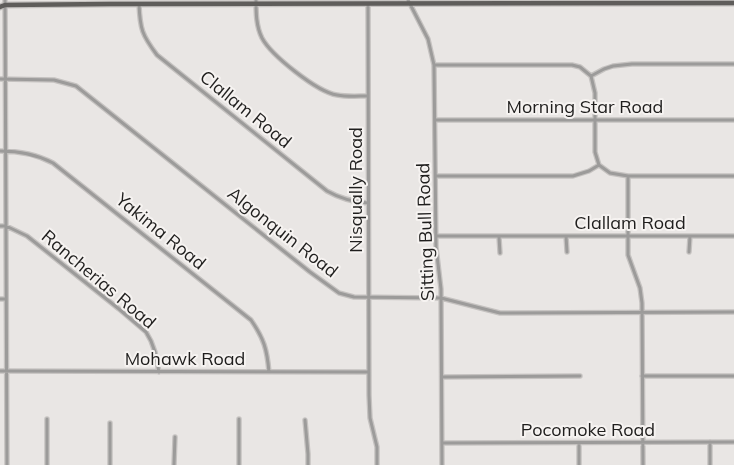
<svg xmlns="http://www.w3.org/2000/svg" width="734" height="465" viewBox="0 0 734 465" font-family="Mulish,sans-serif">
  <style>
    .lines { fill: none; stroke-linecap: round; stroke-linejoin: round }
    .minor-casing { stroke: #c5c2c0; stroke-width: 5.5 }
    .major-casing { stroke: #c5c2c0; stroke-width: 7 }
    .minor { stroke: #9c9b9a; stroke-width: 3 }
    .major { stroke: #5f5d5b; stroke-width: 4.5 }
    .labels { text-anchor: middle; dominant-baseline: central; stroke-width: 4; stroke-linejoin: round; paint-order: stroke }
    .street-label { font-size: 18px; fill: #1f1e1d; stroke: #f6f3f1 }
  </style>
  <rect width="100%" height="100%" fill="#e9e6e4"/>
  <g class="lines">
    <defs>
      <path id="minor" d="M 5,0 L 7,465
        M 256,0 C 256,12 256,26 262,38 C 271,55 317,92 337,95 C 347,97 358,96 368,96
        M 408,0 L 428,39 L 434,65 L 436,247 L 441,289 L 442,465
        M 139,4 C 140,29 142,35 157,55 L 327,191 C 341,199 353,202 368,203
        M 368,4 L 369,395 L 370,418 L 377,447 L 377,465
        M 434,65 L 572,65 L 580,67 L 591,76
        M 591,76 L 604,69 L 613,66 L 632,64 L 734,64
        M 591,76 L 595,93 L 595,152 L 599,165
        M 0,79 L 54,80 L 76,86 L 310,272 L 339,293 L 354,297 L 441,298 L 500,313 L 734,312
        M 436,120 L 734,120
        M 0,151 C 19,151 36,154 53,163 L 251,320 C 264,339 267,349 269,372
        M 599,165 L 610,173 L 628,176 L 734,176
        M 436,176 L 573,176 L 589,171 L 599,165
        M 628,176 L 628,255 L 640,288 L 642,303 L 643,465
        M 0,226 L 6,226 L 27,236 L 119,309 L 146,332 L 151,341 L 155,352 L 159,372
        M 436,236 L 734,236
        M 566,236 L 567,252
        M 499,237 L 500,253
        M 689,252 L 690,236
        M 0,299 L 6,299
        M 0,371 L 369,372
        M 642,376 L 734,376
        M 442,377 L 580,376
        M 47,419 L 47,465
        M 305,420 L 308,454 L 308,465
        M 710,442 L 710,465
        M 442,443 L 734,442
        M 579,443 L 579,465
        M 110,465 L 110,423
        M 174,465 L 175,437
        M 239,465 L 239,419"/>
      <path id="major" d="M 0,7 L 5,5 L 109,4 L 734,3"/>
    </defs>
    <use href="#minor" class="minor-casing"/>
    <use href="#major" class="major-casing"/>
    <use href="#minor" class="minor"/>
    <use href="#major" class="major"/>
  </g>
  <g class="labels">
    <g class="street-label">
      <text x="585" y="106">Morning Star Road</text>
      <text transform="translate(246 109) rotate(39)">Clallam Road</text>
      <text transform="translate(355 190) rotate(-90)">Nisqually Road</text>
      <text x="630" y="222">Clallam Road</text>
      <text transform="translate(161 231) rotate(39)">Yakima Road</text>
      <text transform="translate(283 232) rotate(38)">Algonquin Road</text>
      <text transform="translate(425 232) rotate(-92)">Sitting Bull Road</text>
      <text transform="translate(99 279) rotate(40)">Rancherias Road</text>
      <text x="185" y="358">Mohawk Road</text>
      <text x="588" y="429">Pocomoke Road</text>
    </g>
  </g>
</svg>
